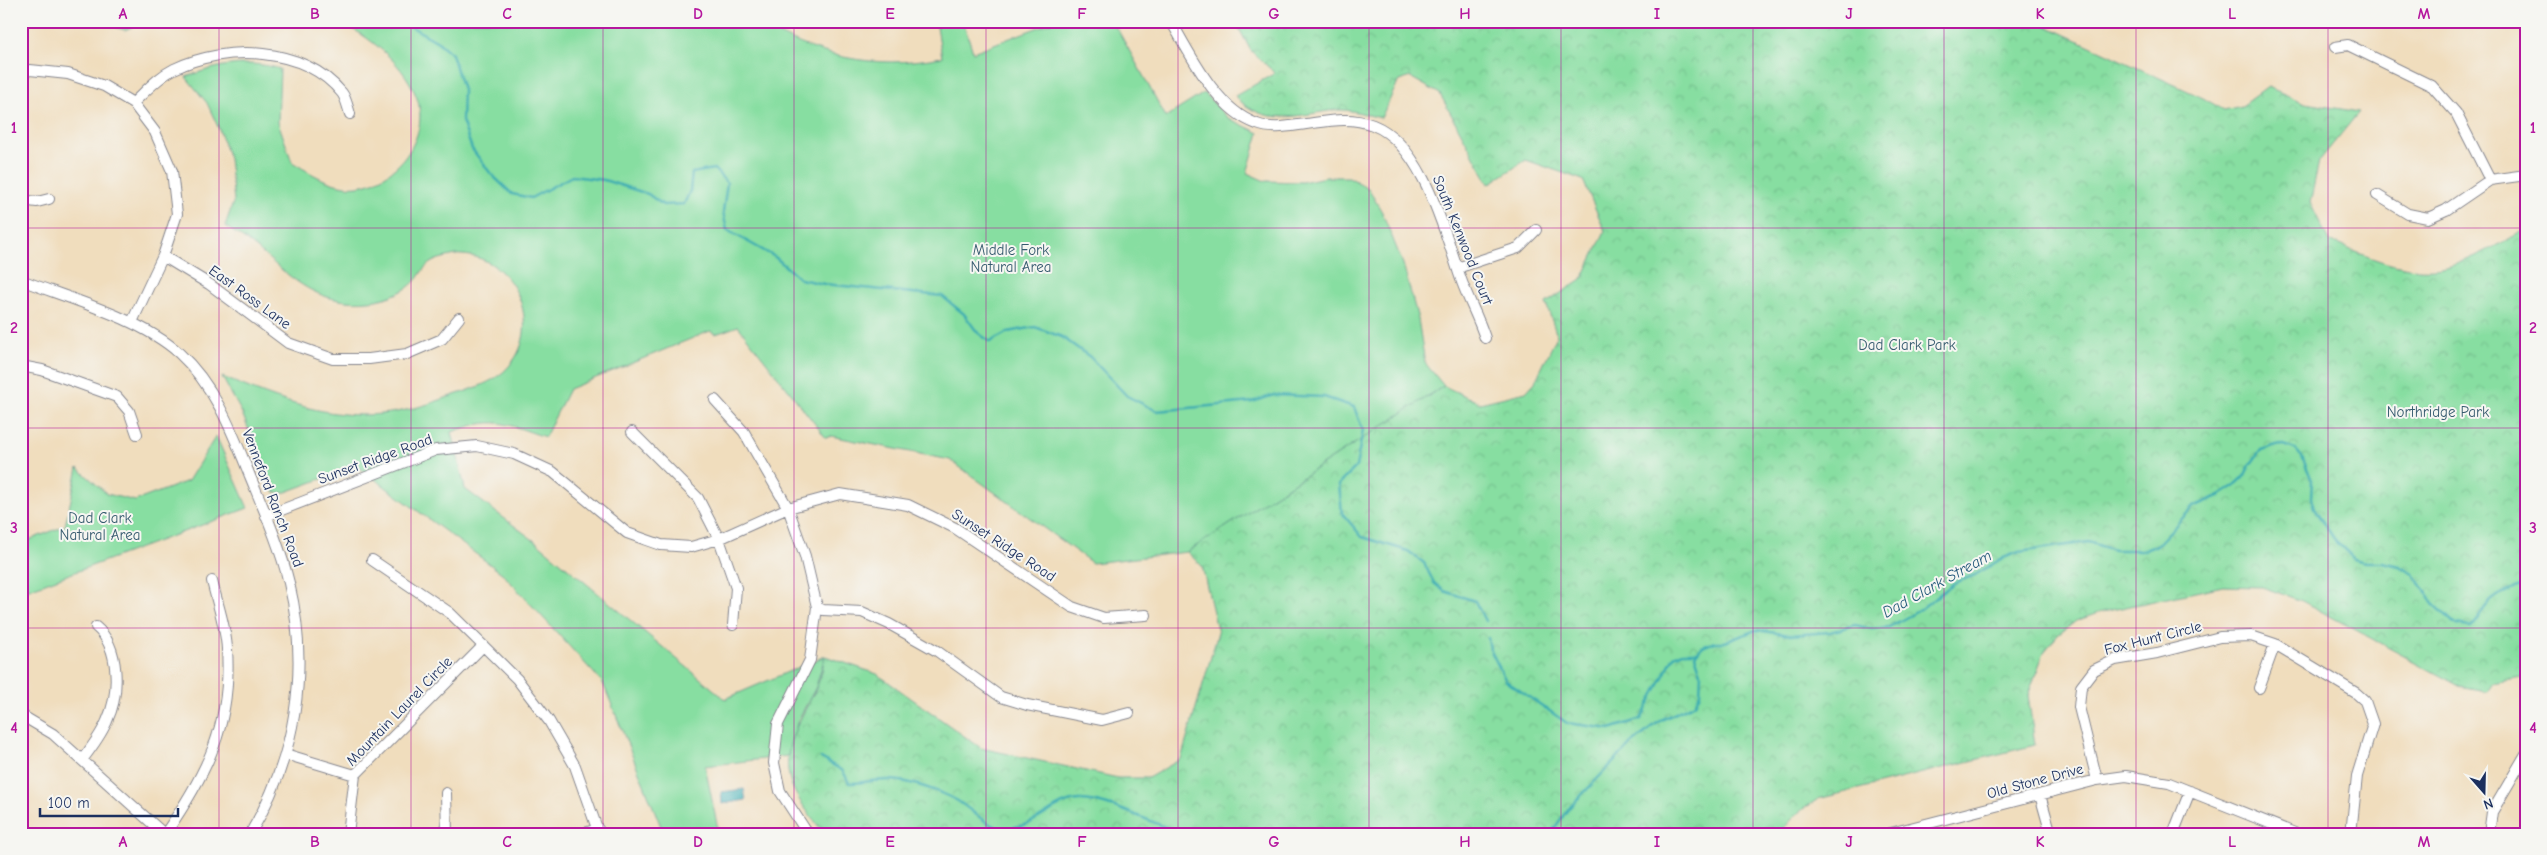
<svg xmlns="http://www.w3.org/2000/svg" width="2547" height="855" viewBox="0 0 2547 855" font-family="'Comic Neue',sans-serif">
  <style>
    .grass { fill: #87dea1; stroke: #518680 }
    .park { fill: url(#park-crowns); stroke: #518680 }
    .water { fill: #38abb2; stroke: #2a6d88 }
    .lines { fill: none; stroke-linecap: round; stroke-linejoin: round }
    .stream { stroke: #38abb2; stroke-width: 2.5 }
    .minor-casing { stroke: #86868e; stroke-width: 12 }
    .minor { stroke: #fff; stroke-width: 10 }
    .grid { fill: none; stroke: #b5179e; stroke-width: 1; stroke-opacity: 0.55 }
    .labels { text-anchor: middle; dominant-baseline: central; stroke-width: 4; stroke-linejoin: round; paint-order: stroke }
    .street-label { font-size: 15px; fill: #1b2f5e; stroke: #f6f6f2 }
    .park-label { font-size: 15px; fill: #365b6f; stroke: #f6f6f2 }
    .water-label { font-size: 16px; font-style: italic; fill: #255a7b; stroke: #f6f6f2 }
    .neatline { fill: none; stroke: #b5179e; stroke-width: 2 }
    .grid-label { font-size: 16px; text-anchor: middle; font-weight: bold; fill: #b5179e }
  </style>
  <defs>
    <pattern id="park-crowns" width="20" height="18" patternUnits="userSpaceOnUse" patternTransform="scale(1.25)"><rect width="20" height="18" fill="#87dea1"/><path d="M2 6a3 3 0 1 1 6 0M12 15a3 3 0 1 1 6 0" fill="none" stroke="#74bf8d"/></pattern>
  </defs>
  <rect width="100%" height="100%" fill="#f6f6f2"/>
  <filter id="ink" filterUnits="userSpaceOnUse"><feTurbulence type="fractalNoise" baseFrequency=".02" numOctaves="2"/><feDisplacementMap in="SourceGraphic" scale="10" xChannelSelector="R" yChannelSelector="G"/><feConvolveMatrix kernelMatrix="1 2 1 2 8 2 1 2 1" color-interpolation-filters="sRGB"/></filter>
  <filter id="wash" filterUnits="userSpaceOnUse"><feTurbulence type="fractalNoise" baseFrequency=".0096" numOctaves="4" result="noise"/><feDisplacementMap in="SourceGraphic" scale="20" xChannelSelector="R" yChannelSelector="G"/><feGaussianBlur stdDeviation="1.12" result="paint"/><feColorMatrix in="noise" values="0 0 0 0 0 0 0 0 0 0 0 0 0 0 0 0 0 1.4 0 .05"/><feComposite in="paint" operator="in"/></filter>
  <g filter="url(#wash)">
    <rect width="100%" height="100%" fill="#f0ddbd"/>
    <path class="grass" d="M 94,21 L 145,21 L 125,30 Z
      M 339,21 L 755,21 C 817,57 871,70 942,57 L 936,21 L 963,21 L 973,52 L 1055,21 L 1111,21 L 1119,32 L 1166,117 L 1204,93 L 1228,118 L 1259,133 L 1247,173 L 1265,181 L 1302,182 L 1325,177 L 1349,177 L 1368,188 L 1382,212 L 1403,264 L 1418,319 L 1425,363 L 1444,386 L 1187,552 L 1092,563 L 950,460 L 831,436 L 826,438 L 738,326 L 716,334 L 710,331 L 569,389 L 545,437 C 503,423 496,416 452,432 L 465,489 L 540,545 L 725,699 L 825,656 L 816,687 L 798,720 L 788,756 L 705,766 L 719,834 L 664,834 L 603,683 L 503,574 L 357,466 L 283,493 L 274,492 L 242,413 L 222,377 C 301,409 356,431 440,400 C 464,391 494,385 510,365 C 544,325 514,257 462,255 C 457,254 452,256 447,257 C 418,263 426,275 407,288 C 388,300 367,303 346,301 C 308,297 284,271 256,248 C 247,240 236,234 225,226 L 234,200 L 229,159 L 219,129 L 207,103 L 186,77 C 217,65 248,59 280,69 L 278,122 L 292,162 C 311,173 333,189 358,186 C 399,180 433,133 415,93 C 401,61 369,37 339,21 Z
      M 216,436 L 248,508 L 21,592 L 21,543 L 65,526 L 78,468 L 107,494 L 135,501 L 188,481 Z"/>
    <path class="park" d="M 1235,21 L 2036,21 L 2203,98 L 2224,110 L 2242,106 L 2268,87 L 2305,103 L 2359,112 L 2319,161 L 2310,203 L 2329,241 C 2362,254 2398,272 2435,269 C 2462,267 2501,242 2526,230 L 2526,677 L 2493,683 L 2487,692 L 2463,688 L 2302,601 L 2262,587 L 2223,586 L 2098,613 L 2076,621 L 2058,635 L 2044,652 L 2028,695 L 2035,745 L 1818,799 L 1799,812 L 1778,834 L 824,834 C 814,819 799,803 792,786 C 777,748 803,718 817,686 C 821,676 823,666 825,656 L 877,674 L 981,748 L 1118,778 L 1148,778 L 1181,759 L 1218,633 L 1202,566 L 1187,552 L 1444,386 L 1480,403 L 1526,392 L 1535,382 L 1557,336 L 1546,303 L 1582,279 L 1605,231 L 1583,180 L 1526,160 L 1489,184 L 1440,94 L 1410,77 L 1398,82 L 1381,118 C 1367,115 1351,109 1336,110 C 1299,114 1266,129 1235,96 L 1275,73 L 1251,51 Z"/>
    <path class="water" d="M 744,789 L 746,800 L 722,804 L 721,792 Z"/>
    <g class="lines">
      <path class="stream" d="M 401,21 L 438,42 L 452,54 L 463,90 L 462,121 L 472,149 L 491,174 L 512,194 L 531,198 L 572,176 L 604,180 L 648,194 L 663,205 L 684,204 L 690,191 L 692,173 L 714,169 L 727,183 L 723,212 L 727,230 L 775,257 L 800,279 L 824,284 L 942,296 L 964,314 L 977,332 L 990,342 L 1008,332 L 1035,327 L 1062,337 L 1090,357 L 1127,396 L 1157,411 L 1252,402 L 1274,395 L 1324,397 L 1354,407 L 1363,430 L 1356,467 L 1339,484 L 1342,513 L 1362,537 L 1408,551 L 1424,563 L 1434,583 L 1444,591 L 1475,601 L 1485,621
        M 1488,638 L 1490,649 L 1506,681 L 1567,723 L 1610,729 L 1641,719 L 1674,656 L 1683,652 L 1697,652
        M 821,758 L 843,771 L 849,783 C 863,783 877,779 891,780 C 911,781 939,791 956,800 C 967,806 986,825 997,827 C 1035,833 1050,802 1078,800 C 1104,798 1157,825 1183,834
        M 1550,834 L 1569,808 L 1630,745 L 1661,720 L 1695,704 L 1700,693 L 1701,673 L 1695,655 L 1702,647 L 1715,642 L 1725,642 L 1756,630 L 1790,635 L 1830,632 L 1855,625 L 1872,629 L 1889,627 L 1918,611 L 1954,583 L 1975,575 L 2001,559 L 2019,552 L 2088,542 L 2114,550 L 2145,550 L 2157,545 L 2193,507 L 2219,496 L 2233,487 L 2245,476 L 2250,465 L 2261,450 L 2280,444 L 2295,449 L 2302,457 L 2312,480 L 2311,498 L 2314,509 L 2335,540 L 2354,559 L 2365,562 L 2383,562 L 2399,566 L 2414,574 L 2434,604 L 2456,625 L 2471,627 C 2478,620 2482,609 2490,602 C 2500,592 2513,589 2526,586"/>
    </g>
  </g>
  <g filter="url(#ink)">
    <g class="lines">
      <defs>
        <path id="minor" d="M 1171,21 C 1191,56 1217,110 1257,124 C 1272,130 1290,126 1306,124 C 1328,121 1351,116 1373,125 C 1424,145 1445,235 1462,282 C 1469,301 1479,319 1485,338
          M 2335,47 L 2348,45 L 2432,86 L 2456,113 L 2490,180
          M 21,73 L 30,70 L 68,74 L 104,86 L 133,103 L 155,132 L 172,171 L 177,214 L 163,256 L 132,322
          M 133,103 C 146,91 158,77 174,69 C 225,44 304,46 342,93 C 346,98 348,108 350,114
          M 2377,195 L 2408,214 L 2428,218 L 2446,210 L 2490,180 L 2526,175
          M 21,200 L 37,202 L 49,199
          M 163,256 L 209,284 L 288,343 L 333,359 L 369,359 L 407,354 L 442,339 L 459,318
          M 1457,268 L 1518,248 L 1536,230
          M 21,280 C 70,299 140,318 179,353 C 215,386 232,431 250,476 C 264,510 280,546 289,583 C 310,669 296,757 250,834
          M 21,366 L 42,370 L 117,397 L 129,411 L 137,434
          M 715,400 L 744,432 L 788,508 L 805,556 L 817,607 L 810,660 L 778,724 L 774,763 L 780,791 L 808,834
          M 632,432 L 698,498 L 719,539 L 736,588 L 733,625
          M 266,516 L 436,450 L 477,446 L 514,454 L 553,472 L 627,533 L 661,545 L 691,547 L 719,539 L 788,508 L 840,494 L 908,505 L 955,528 L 1072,607 L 1104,618 L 1146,615
          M 372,560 L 450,613 L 517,679 L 549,721 L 575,766 L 599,834
          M 817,607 L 823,610 L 862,612 L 889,624 L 937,651 L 1001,697 L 1027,705 L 1102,720 L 1129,713
          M 2259,688 L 2275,644
          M 21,715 L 53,734 L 164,834
          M 285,754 L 355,775
          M 82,760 C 92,747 101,735 107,721 C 120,693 120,647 96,627
          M 2097,780 L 2079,707 L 2081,687 L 2094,670 L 2115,660 L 2157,653 L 2220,637 L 2251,636 L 2275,644 L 2356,693 L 2365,701 L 2373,724 L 2357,776 L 2351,834
          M 446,793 L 447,834
          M 2040,795 L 2051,834
          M 165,834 C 207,773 232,724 227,649 C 226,627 217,603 212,581
          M 348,834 L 355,775 L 483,646
          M 581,834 L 598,829
          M 1887,834 L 2097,780 L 2126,776 L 2169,783 L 2297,834
          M 2173,834 L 2190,791
          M 2489,834 L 2492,812 L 2526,754"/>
      </defs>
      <use href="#minor" class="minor-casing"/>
      <use href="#minor" class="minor"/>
    </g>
  </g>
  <path class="grid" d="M 219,21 L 219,834M 411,21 L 411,834M 603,21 L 603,834M 794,21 L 794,834M 986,21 L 986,834M 1178,21 L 1178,834M 1369,21 L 1369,834M 1561,21 L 1561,834M 1753,21 L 1753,834M 1944,21 L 1944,834M 2136,21 L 2136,834M 2328,21 L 2328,834M 21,228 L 2526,228M 21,428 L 2526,428M 21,628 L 2526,628"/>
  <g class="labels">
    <g class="street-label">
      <text transform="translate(1463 240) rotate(68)">South Kenwood Court</text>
      <text transform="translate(250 297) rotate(36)">East Ross Lane</text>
      <text transform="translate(375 459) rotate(-20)">Sunset Ridge Road</text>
      <text transform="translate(273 498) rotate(69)">Venneford Ranch Road</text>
      <text transform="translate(1004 545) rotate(33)">Sunset Ridge Road</text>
      <text transform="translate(2153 638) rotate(-14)">Fox Hunt Circle</text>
      <text transform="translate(399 711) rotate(-46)">Mountain Laurel Circle</text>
      <text transform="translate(2035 781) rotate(-15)">Old Stone Drive</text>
    </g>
    <g class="park-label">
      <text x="1011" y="250">Middle Fork<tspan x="1011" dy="17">Natural Area</tspan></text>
      <text x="1907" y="345">Dad Clark Park</text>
      <text x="2438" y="412">Northridge Park</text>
      <text x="100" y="518">Dad Clark<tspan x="100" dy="17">Natural Area</tspan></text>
    </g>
    <g class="water-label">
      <text transform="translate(1937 584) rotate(-29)">Dad Clark Stream</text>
    </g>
  </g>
  <rect width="2547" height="855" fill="none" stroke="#f6f6f2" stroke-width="55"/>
  <g transform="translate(2484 792) rotate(160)" stroke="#f6f6f2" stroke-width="4" paint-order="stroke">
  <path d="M0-4L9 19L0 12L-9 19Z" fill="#1b2f5e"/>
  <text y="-8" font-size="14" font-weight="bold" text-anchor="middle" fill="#1b2f5e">N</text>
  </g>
  <path d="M40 808v8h138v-8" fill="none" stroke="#1b2f5e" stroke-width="2.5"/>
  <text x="48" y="808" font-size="15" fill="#1b2f5e" stroke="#f6f6f2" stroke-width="4" paint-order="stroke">100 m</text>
  <rect x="28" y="28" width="2492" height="800" class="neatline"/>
  <g class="grid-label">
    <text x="123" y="19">A</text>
    <text x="315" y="19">B</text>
    <text x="507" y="19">C</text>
    <text x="698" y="19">D</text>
    <text x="890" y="19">E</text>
    <text x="1082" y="19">F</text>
    <text x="1274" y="19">G</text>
    <text x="1465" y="19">H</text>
    <text x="1657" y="19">I</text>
    <text x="1849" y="19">J</text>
    <text x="2040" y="19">K</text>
    <text x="2232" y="19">L</text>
    <text x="2424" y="19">M</text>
    <text x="14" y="133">1</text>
    <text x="2533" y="133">1</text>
    <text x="14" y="333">2</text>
    <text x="2533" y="333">2</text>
    <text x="14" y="533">3</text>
    <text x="2533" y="533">3</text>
    <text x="14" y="733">4</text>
    <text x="2533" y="733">4</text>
    <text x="123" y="847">A</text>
    <text x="315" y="847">B</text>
    <text x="507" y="847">C</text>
    <text x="698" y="847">D</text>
    <text x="890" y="847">E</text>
    <text x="1082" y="847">F</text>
    <text x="1274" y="847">G</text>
    <text x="1465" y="847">H</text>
    <text x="1657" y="847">I</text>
    <text x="1849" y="847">J</text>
    <text x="2040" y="847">K</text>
    <text x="2232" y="847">L</text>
    <text x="2424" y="847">M</text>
  </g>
</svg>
